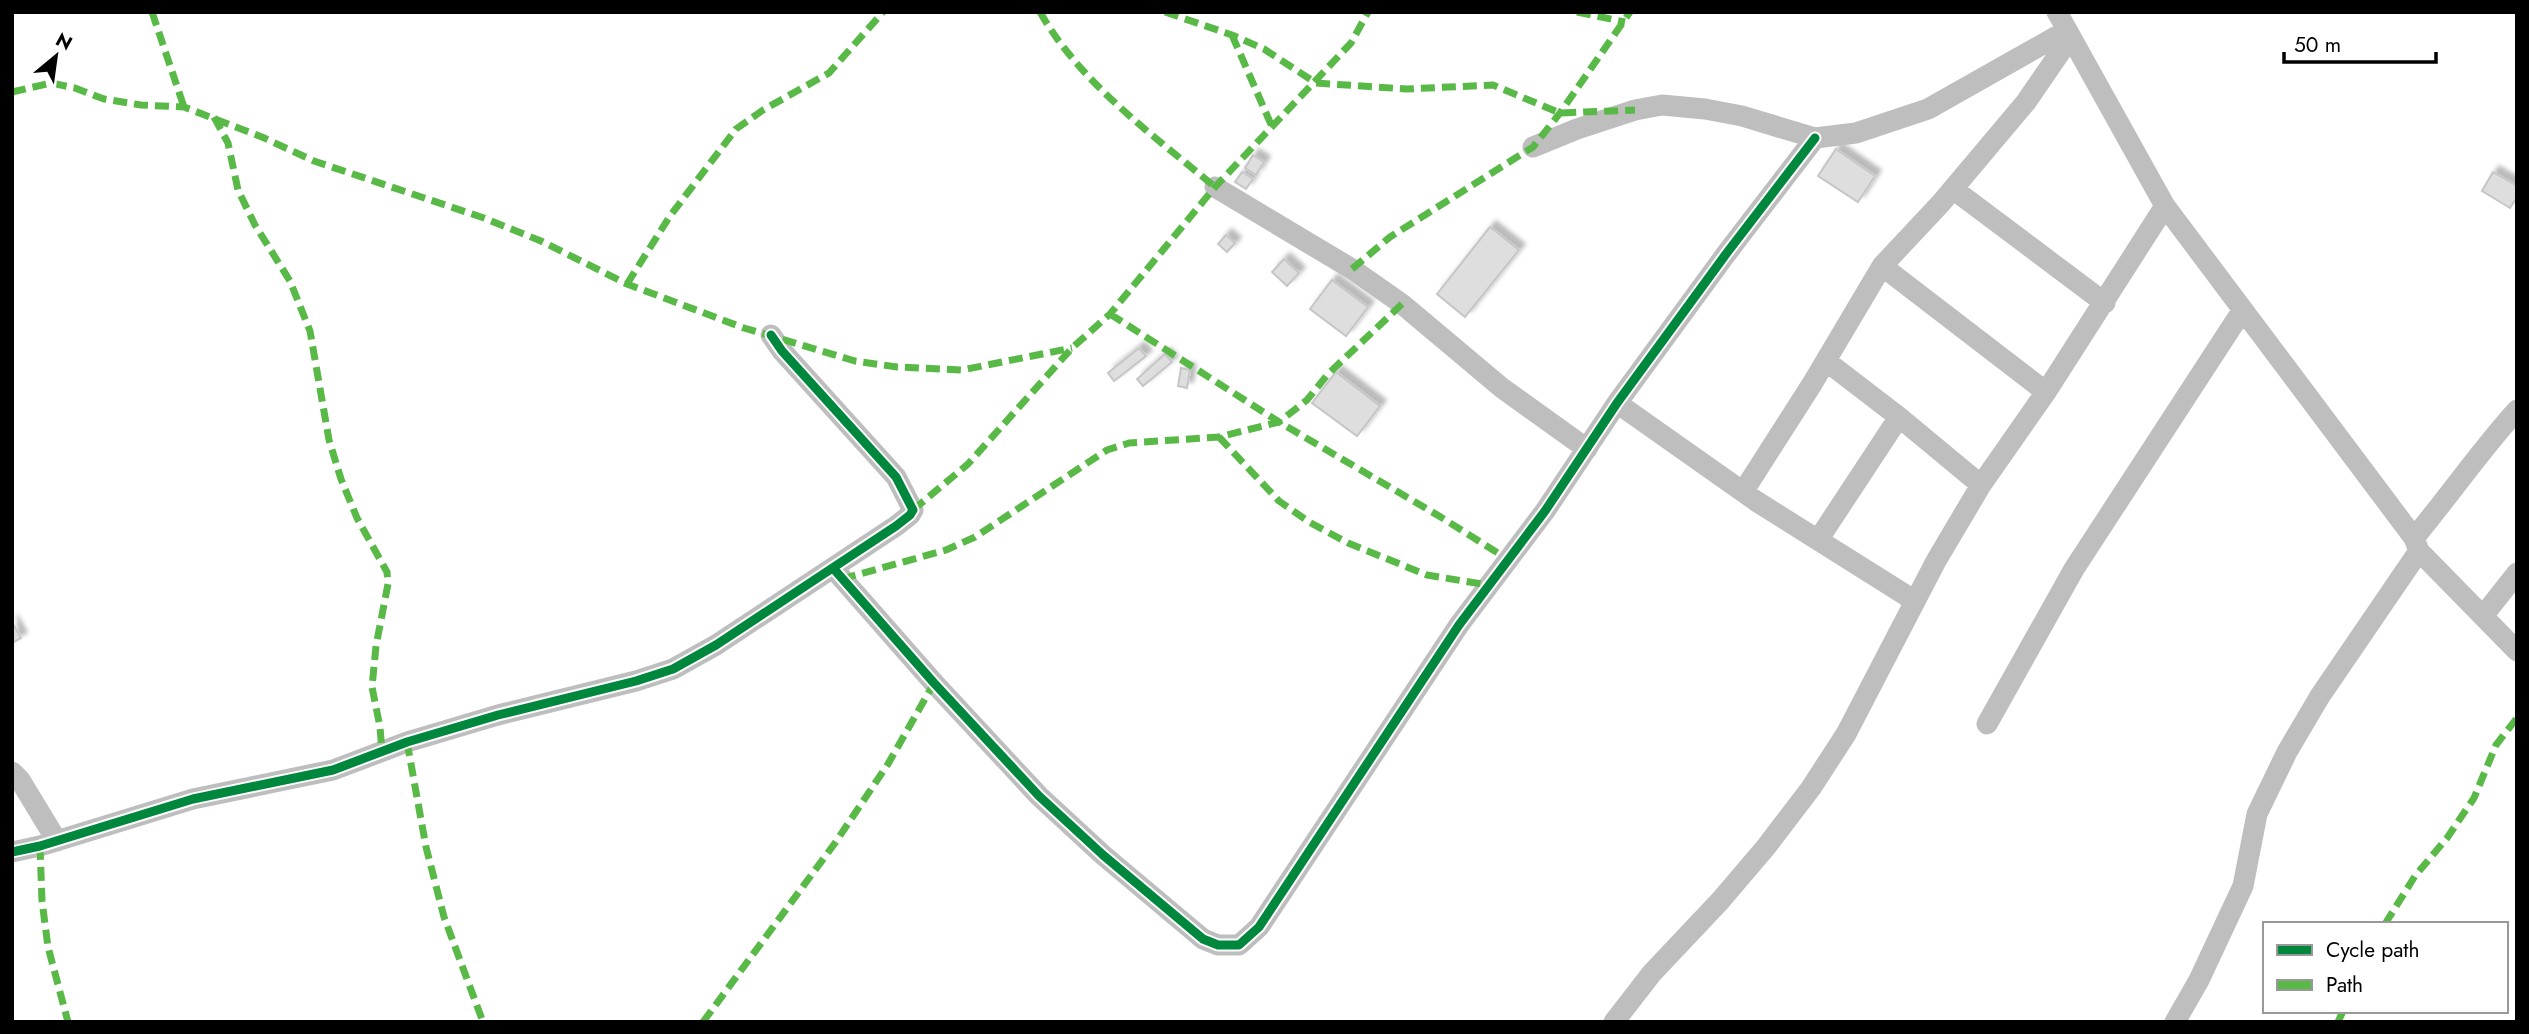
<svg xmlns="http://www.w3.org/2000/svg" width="2529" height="1034" viewBox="0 0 2529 1034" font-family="Jost,sans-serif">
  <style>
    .building { fill: #dedede; stroke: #c6c6c6; stroke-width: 2; filter: url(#shadow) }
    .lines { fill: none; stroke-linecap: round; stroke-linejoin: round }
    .street { stroke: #bebebe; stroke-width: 21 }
    .quiet { stroke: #58b947; stroke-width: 7; stroke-dasharray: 14 7; stroke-linecap: butt }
    .cycleway-casing { stroke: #fff; stroke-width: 13 }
    .cycleway { stroke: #00873e; stroke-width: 9 }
  </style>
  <defs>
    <filter id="shadow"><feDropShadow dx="6" dy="-6" stdDeviation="2" flood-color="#0004"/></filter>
  </defs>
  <rect width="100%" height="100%" fill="#fff"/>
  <path class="building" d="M 1836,149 L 1875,176 L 1858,202 L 1818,176 Z
    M 1253,155 L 1264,162 L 1256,175 L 1245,168 Z
    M 1242,172 L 1253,179 L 1246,189 L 1235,182 Z
    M 2493,172 L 2517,186 L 2517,197 L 2510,208 L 2482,191 Z
    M 1490,227 L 1519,250 L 1465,317 L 1437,294 Z
    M 1226,235 L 1235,243 L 1227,252 L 1218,244 Z
    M 1284,259 L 1299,273 L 1287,286 L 1272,272 Z
    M 1332,280 L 1368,307 L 1346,336 L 1310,309 Z
    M 1139,348 L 1146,356 L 1114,381 L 1108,373 Z
    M 1165,354 L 1172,362 L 1143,386 L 1137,379 Z
    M 1181,368 L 1190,370 L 1187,388 L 1178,386 Z
    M 1336,372 L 1380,406 L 1357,436 L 1312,403 Z
    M 12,622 L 21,638 L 12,643 Z"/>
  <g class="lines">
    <path class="street" d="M 2057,12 L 2165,206 L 2414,538 L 2419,551 L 2517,651
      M 1533,147 L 1577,129 L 1635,110 L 1662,105 L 1705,109 L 1742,116 L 1815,138 L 1856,133 L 1928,109 L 2066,31
      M 1215,187 L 1352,269 L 1402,304 L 1502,388 L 1587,449
      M 1953,189 L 2105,303
      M 1882,266 L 2046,392
      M 1826,361 L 1899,417 L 1981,485
      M 1617,403 L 1756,501 L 1915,601
      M 1743,492 L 1812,384 L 1882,266 L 1941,203 L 2026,102 L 2070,38
      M 2414,538 C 2449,496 2480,451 2517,410
      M 1818,540 L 1899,417
      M 833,568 L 934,683 L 1039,796 L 1103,855 L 1203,939 L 1218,945 L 1239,945 L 1259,927 L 1459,625 L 1545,511 L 1617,403 L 1726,254 L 1815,138
      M 2483,616 L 2517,573
      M 1987,724 L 2074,569 L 2242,311
      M 12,772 L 20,780 L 57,841
      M 12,852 L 40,846 L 193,799 L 333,770 L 407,742 L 498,715 L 636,681 L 673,669 L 716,645 L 896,526 L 910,515 L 913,510 L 896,477 L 782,351 L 771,335
      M 1614,1022 L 1652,973 L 1720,901 L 1766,847 L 1811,788 L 1846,734 L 1936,561 L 1981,485 L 2046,392 L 2165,206
      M 2175,1022 L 2199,980 L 2243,886 L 2257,814 L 2287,752 L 2320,696 L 2419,551"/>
    <path class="quiet" d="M 152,12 L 184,107
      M 1040,12 C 1081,84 1152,134 1215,187
      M 1165,12 L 1232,35 L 1264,49 L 1316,83 L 1406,89 L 1493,85 L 1560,113 L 1635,110
      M 1577,12 L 1625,22
      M 1232,35 L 1273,129
      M 12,92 L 51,83 L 75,88 L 104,99 L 141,105 L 184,107 L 262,137 L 314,161 L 484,218 L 541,241 L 627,284 L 744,328 L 855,361 L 897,367 L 962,370 L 1072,348
      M 214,117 L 228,143 L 238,190 L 255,225 L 290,281 L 310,331 L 329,440 L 341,479 L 357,518 L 387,572 L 388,584 L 376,646 L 372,687 L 380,727 L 382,752
      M 1352,269 L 1390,237 L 1533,147 L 1560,113 L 1630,12
      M 627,284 L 670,216 L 736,129 L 763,110 L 829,73 L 883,12
      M 1110,314 L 1279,422 L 1439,516 L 1509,560
      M 1219,437 L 1279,501 L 1309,522 L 1348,543 L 1427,575 L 1488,585
      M 913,510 L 968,464 L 1072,348 L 1110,314 L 1215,187 L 1351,43 L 1368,12
      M 842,579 L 946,550 L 975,537 L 1107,450 L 1129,443 L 1219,437 L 1279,422 L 1307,400 L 1328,374 L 1402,304
      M 407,742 L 426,847 L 444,917 L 483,1022
      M 40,846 L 42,901 L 48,947 L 68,1022
      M 2385,924 L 2415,876 L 2447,838 L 2474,798 L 2496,745 L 2517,718
      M 703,1022 L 835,843 L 888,764 L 934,683
      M 2338,1022 L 2343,1011"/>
    <defs>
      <path id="cycleway" d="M 833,568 L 934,683 L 1039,796 L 1103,855 L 1203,939 L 1218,945 L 1239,945 L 1259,927 L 1459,625 L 1545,511 L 1617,403 L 1726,254 L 1815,138
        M 12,852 L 40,846 L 193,799 L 333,770 L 407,742 L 498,715 L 636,681 L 673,669 L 716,645 L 896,526 L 910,515 L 913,510 L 896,477 L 782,351 L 771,335"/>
    </defs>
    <use href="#cycleway" class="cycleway-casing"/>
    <use href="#cycleway" class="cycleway"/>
  </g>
  <rect width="2529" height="1034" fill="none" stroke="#000000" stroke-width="28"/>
  <rect x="2263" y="922" width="245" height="91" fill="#ffffff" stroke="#999999" stroke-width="2"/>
  <rect x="2277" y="945" width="35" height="10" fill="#00873e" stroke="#999999" stroke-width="2"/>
  <text x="2326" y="957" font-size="21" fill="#000000">Cycle path</text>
  <rect x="2277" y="980" width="35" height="10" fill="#58b947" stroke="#999999" stroke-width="2"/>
  <text x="2326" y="992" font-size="21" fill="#000000">Path</text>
  <g transform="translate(56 56) rotate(29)" stroke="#ffffff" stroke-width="5" paint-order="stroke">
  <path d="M0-5L12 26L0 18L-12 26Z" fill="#000000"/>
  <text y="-10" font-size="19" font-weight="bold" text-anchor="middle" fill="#000000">N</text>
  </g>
  <path d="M2284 52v10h152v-10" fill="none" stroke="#000000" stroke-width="3.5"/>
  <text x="2294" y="52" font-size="21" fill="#000000" stroke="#ffffff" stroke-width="5" paint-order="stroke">50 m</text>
</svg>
